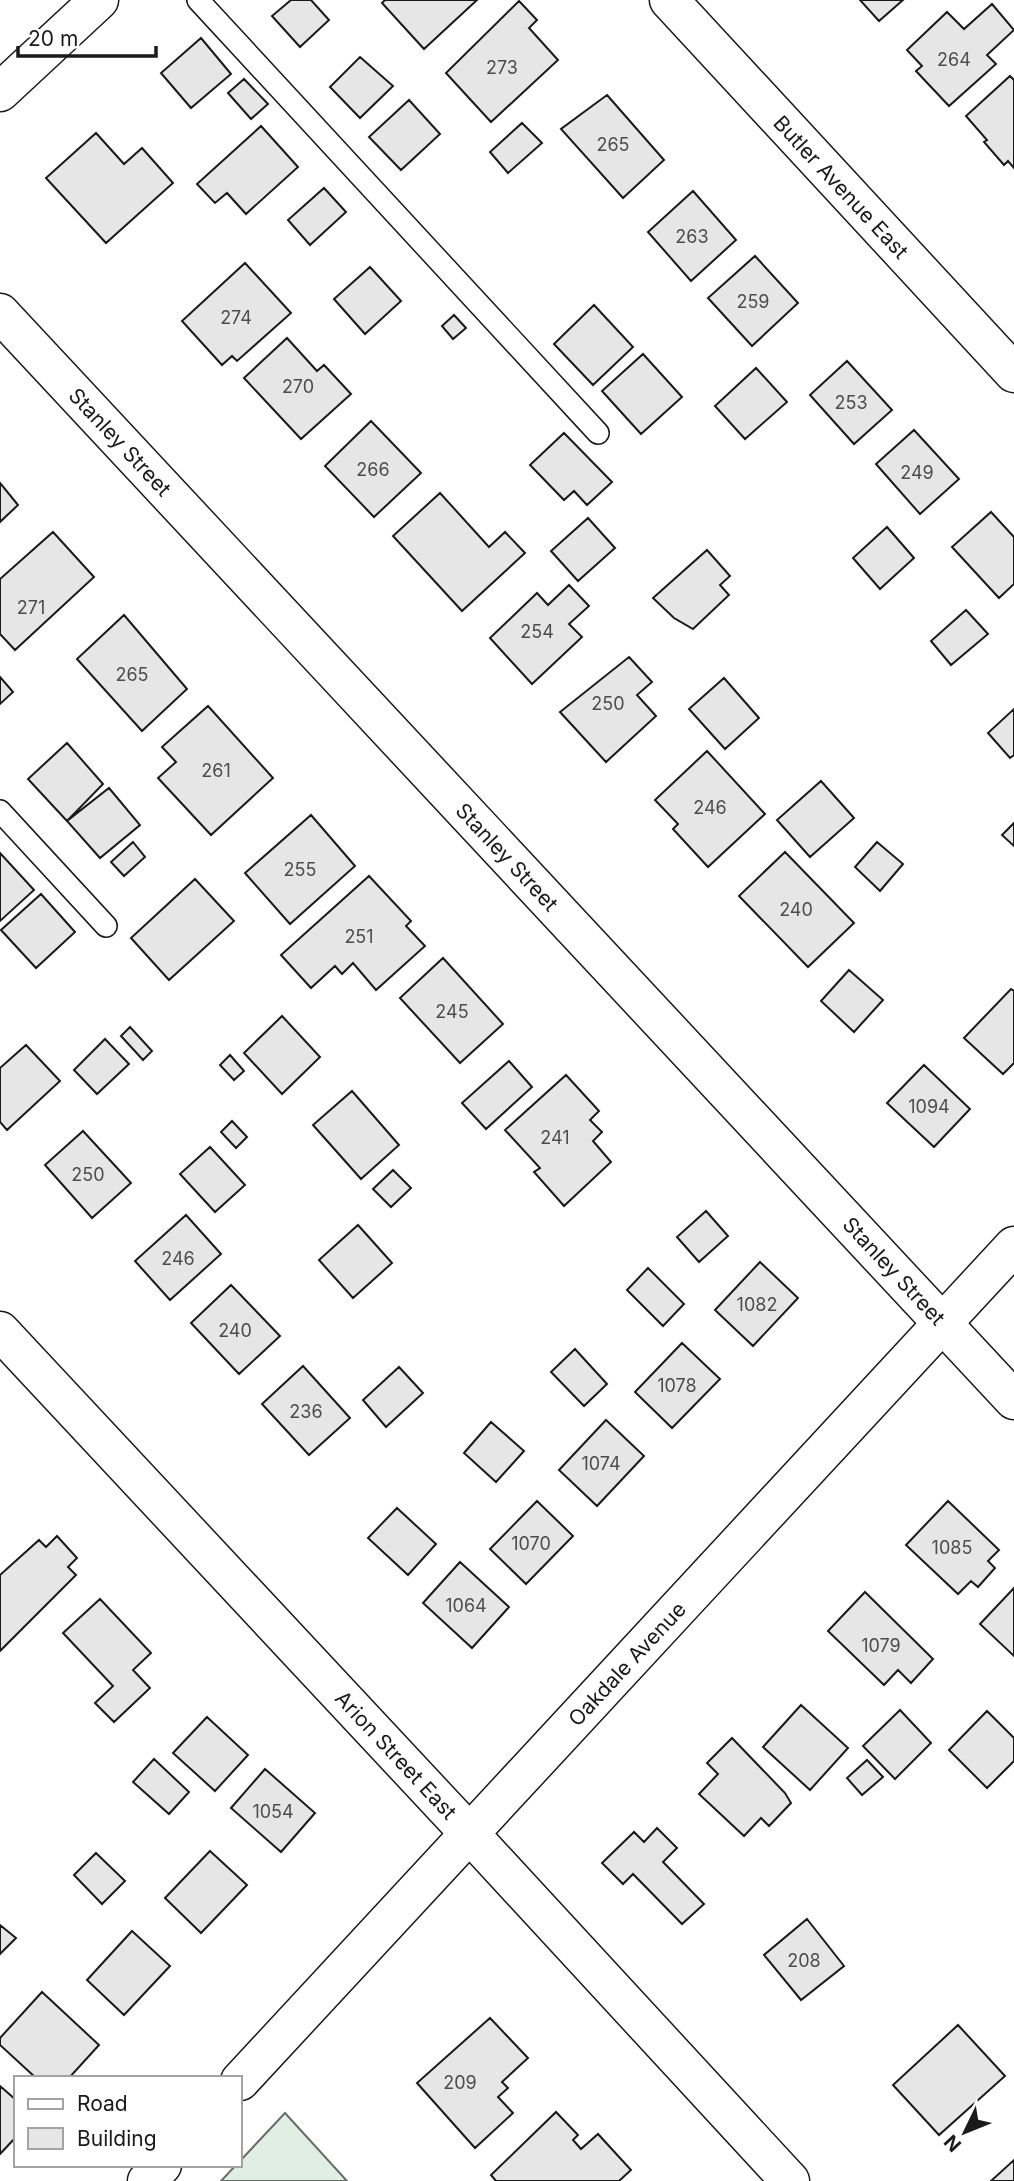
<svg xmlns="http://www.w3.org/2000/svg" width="1014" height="2181" viewBox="0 0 1014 2181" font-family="Inter,sans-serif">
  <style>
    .green { fill: #e0efe3; stroke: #6a6a6a; stroke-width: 2 }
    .building { fill: #e6e6e6; stroke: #1a1a1a; stroke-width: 2 }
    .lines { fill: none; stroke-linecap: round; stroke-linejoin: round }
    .lane-casing { stroke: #1a1a1a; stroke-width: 24 }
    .street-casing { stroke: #1a1a1a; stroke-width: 41 }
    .secondary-casing { stroke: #1a1a1a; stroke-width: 41 }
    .lane { stroke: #fff; stroke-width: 21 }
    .street { stroke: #fff; stroke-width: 38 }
    .secondary { stroke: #fff; stroke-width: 38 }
    .labels { text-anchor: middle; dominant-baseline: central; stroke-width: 5; stroke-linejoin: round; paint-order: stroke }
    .number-label { font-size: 18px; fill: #4d4d4d }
    .street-label { font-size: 21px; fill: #1a1a1a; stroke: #fff }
  </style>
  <rect width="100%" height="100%" fill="#fff"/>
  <path class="green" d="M 285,2113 L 347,2181 L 221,2181 L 236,2165 L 240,2165 L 240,2161 Z"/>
  <path class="building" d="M 291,0 L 311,0 L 329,20 L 300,47 L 272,16 Z
    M 385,0 L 477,0 L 424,49 L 382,3 Z
    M 860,0 L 903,0 L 879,21 Z
    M 519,1 L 537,20 L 529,28 L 558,60 L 491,122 L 446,73 Z
    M 992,4 L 1014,30 L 987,55 L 996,64 L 949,106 L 916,71 L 922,66 L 907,50 L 947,12 L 964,29 Z
    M 201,38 L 231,74 L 191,108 L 161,73 Z
    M 360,57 L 393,86 L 360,118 L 330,87 Z
    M 1010,76 L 1014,80 L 1014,168 L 1008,161 L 1004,165 L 984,142 L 987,140 L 966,116 Z
    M 244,79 L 268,104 L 251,119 L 228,93 Z
    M 607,95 L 664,160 L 623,198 L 561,129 Z
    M 409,100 L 440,134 L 401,170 L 369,137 Z
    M 522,123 L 542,143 L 508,173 L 490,152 Z
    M 261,126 L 298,167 L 246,214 L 227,193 L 215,203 L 197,184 Z
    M 96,133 L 124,164 L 142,148 L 173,183 L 106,243 L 46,178 Z
    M 324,188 L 346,212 L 310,245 L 288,220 Z
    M 693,191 L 736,240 L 691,281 L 648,232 Z
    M 755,256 L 798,303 L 752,346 L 708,298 Z
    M 245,263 L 291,313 L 237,361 L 232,356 L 222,365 L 182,321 Z
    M 370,267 L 401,301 L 365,334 L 334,299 Z
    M 594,305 L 633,347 L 593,385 L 554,344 Z
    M 454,315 L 466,328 L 453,339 L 442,326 Z
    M 287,338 L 317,371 L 324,365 L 351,394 L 301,439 L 244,378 Z
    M 643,354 L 682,397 L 641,434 L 602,391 Z
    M 847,361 L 892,410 L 854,444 L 810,395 Z
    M 756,368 L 787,402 L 745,439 L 715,406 Z
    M 371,421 L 421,473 L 374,517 L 325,466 Z
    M 914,430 L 959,479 L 920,514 L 876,464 Z
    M 564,433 L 612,482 L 587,505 L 574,491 L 564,500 L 530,465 Z
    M 0,483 L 18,505 L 0,522 Z
    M 440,493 L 489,547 L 505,532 L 525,553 L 462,611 L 393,536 Z
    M 991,512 L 1014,537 L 1014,584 L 999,598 L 952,547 Z
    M 588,518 L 615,548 L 578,581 L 551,551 Z
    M 887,527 L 914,558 L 880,589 L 853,558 Z
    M 53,532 L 94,577 L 15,650 L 0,634 L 0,579 Z
    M 707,550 L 730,576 L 720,585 L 729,595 L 693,629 L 674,618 L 653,598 Z
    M 569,585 L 589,606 L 569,624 L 582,637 L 532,684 L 490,638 L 537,593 L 548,605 Z
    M 966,610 L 988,634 L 951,665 L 931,641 Z
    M 124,615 L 187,689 L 142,731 L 77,659 Z
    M 629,657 L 652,682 L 637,695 L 656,716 L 606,762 L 560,712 Z
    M 0,677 L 13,692 L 0,704 Z
    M 724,678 L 759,718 L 725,749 L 689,709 Z
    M 208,706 L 273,778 L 211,835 L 158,778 L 176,762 L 162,747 Z
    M 1014,709 L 1014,755 L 1010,758 L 988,733 Z
    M 67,743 L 103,784 L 67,821 L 28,779 Z
    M 707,751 L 765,814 L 708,867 L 673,829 L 678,824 L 655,800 Z
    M 821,781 L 854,818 L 810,857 L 777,820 Z
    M 109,788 L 140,825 L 100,858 L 67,821 Z
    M 311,815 L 355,866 L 290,924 L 245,873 Z
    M 1014,823 L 1014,846 L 1002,835 Z
    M 133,842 L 145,857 L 124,876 L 111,862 Z
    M 877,842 L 903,864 L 880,891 L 855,867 Z
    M 785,852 L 854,923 L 808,967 L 739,896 Z
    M 0,853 L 34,890 L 0,921 Z
    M 369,876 L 411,921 L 406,926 L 425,946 L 376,990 L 353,963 L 342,974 L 335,966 L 311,988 L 281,955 Z
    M 195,879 L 234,921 L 169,980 L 131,938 Z
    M 41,894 L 75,932 L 36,968 L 1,930 Z
    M 443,958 L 503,1024 L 460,1063 L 400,998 Z
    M 849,970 L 883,1000 L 854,1032 L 821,1001 Z
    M 1011,989 L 1014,991 L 1014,1063 L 1003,1074 L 964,1038 Z
    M 282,1016 L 320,1057 L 282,1094 L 244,1053 Z
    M 130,1027 L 152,1051 L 143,1060 L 121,1036 Z
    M 105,1039 L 129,1064 L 97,1094 L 74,1070 Z
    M 26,1045 L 60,1081 L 7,1130 L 0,1122 L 0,1068 Z
    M 230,1055 L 244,1071 L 234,1080 L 220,1065 Z
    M 509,1061 L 532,1087 L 486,1129 L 462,1103 Z
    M 924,1065 L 970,1109 L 934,1147 L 887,1103 Z
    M 566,1075 L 599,1111 L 590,1120 L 602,1132 L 593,1141 L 611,1162 L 564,1206 L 534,1172 L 540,1168 L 505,1130 Z
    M 352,1091 L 399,1145 L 361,1179 L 313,1125 Z
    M 232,1121 L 247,1137 L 236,1148 L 221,1132 Z
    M 83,1131 L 131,1183 L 92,1218 L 45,1165 Z
    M 210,1147 L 245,1185 L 215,1212 L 180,1174 Z
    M 393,1170 L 411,1188 L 391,1207 L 373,1189 Z
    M 706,1211 L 728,1236 L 699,1262 L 677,1237 Z
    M 186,1215 L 221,1254 L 170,1300 L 135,1261 Z
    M 358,1225 L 392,1263 L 353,1298 L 319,1260 Z
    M 760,1262 L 798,1298 L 753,1346 L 715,1310 Z
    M 648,1268 L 684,1304 L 663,1326 L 627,1290 Z
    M 231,1285 L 280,1336 L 239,1374 L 191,1323 Z
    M 682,1343 L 720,1379 L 672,1428 L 635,1392 Z
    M 575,1349 L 607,1384 L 584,1406 L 551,1372 Z
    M 303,1366 L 350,1418 L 309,1455 L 262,1404 Z
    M 399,1367 L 423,1393 L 386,1427 L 363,1400 Z
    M 606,1420 L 644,1456 L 597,1506 L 559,1470 Z
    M 491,1422 L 524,1451 L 496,1482 L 464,1453 Z
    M 537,1501 L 573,1536 L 526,1584 L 490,1549 Z
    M 948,1501 L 999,1550 L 988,1561 L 995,1568 L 978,1587 L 971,1581 L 958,1594 L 906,1545 Z
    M 397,1508 L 436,1544 L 408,1575 L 368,1538 Z
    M 57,1536 L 77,1558 L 68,1567 L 76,1575 L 0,1651 L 0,1575 L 39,1540 L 46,1547 Z
    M 460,1562 L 509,1607 L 472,1648 L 423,1603 Z
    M 1014,1588 L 1014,1656 L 980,1624 Z
    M 865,1592 L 933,1659 L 911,1683 L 898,1670 L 884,1685 L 828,1631 Z
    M 100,1599 L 151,1653 L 133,1670 L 150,1688 L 114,1722 L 95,1703 L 113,1686 L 63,1633 Z
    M 801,1705 L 848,1748 L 810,1790 L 763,1747 Z
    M 900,1710 L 931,1743 L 895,1779 L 863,1746 Z
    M 987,1711 L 1014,1738 L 1014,1761 L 987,1788 L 949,1750 Z
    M 207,1717 L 248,1755 L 215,1791 L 173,1753 Z
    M 732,1738 L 785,1793 L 791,1803 L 769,1826 L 761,1818 L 744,1836 L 699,1794 L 718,1774 L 707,1763 Z
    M 154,1759 L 189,1792 L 169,1814 L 133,1782 Z
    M 867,1760 L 883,1777 L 862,1795 L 847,1778 Z
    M 265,1769 L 315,1813 L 281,1852 L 231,1808 Z
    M 657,1828 L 677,1848 L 663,1862 L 704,1904 L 682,1924 L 633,1874 L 623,1884 L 602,1863 L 634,1832 L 644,1842 Z
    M 210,1851 L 247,1885 L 201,1933 L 165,1898 Z
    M 96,1853 L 125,1881 L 102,1904 L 74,1875 Z
    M 807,1919 L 844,1966 L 801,2000 L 764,1955 Z
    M 0,1925 L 16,1938 L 0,1954 Z
    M 132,1931 L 170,1966 L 124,2015 L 87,1980 Z
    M 42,1992 L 99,2045 L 69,2078 L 36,2078 L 0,2045 L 0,2038 Z
    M 490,2018 L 528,2058 L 502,2082 L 508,2088 L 498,2097 L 513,2113 L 475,2148 L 417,2083 Z
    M 958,2025 L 1005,2076 L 939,2135 L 893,2085 Z
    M 0,2086 L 16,2100 L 16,2137 L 0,2154 Z
    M 556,2112 L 578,2135 L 573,2140 L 581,2149 L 598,2134 L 631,2170 L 619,2181 L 496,2181 L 491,2175 Z
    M 1014,2160 L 1014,2181 L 991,2181 Z"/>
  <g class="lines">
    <defs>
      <path id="lane" d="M 198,0 L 598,433
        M 0,811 L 106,926"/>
      <path id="street" d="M 0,92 L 99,0
        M 0,313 L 1014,1400
        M 0,1331 L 469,1833 L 790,2181"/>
      <path id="secondary" d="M 669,0 L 1014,373
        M 240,2081 L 1014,1246
        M 147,2181 L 162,2165"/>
    </defs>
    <use href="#lane" class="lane-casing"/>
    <use href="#street" class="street-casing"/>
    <use href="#secondary" class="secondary-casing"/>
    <use href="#lane" class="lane"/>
    <use href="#street" class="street"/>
    <use href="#secondary" class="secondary"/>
  </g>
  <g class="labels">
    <g class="number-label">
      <text x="954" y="59">264</text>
      <text x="502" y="67">273</text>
      <text x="613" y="144">265</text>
      <text x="692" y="236">263</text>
      <text x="753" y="301">259</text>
      <text x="236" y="317">274</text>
      <text x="298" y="386">270</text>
      <text x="851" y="402">253</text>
      <text x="373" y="469">266</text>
      <text x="917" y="472">249</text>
      <text x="31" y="607">271</text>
      <text x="537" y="631">254</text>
      <text x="132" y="674">265</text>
      <text x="608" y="703">250</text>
      <text x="216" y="770">261</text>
      <text x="710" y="807">246</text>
      <text x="300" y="869">255</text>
      <text x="796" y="909">240</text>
      <text x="359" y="936">251</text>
      <text x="452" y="1011">245</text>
      <text x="929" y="1106">1094</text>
      <text x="555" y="1137">241</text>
      <text x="88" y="1174">250</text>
      <text x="178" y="1258">246</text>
      <text x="757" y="1304">1082</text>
      <text x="235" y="1330">240</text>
      <text x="677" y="1385">1078</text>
      <text x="306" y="1411">236</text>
      <text x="601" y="1463">1074</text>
      <text x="531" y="1543">1070</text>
      <text x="952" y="1547">1085</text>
      <text x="466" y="1605">1064</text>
      <text x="881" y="1645">1079</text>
      <text x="273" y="1811">1054</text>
      <text x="804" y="1960">208</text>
      <text x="460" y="2082">209</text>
    </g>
    <g class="street-label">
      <text transform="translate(841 187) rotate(47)">Butler Avenue East</text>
      <text transform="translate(120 442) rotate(47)">Stanley Street</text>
      <text transform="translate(507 857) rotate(47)">Stanley Street</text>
      <text transform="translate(894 1271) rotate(47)">Stanley Street</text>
      <text transform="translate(627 1664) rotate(-47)">Oakdale Avenue</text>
      <text transform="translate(396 1755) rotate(47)">Arion Street East</text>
    </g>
  </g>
  <rect x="14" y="2076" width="228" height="91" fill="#ffffff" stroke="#a3a3a3" stroke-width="2"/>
  <rect x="28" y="2099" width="35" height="10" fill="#ffffff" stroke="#a3a3a3" stroke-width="2"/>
  <text x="77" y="2111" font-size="21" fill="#1a1a1a">Road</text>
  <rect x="28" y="2128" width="35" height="21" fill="#e6e6e6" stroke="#a3a3a3" stroke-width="2"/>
  <text x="77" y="2146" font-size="21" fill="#1a1a1a">Building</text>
  <g transform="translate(965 2132) rotate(227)" stroke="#ffffff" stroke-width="5" paint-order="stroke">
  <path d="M0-5L12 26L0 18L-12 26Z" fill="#1a1a1a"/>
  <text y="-10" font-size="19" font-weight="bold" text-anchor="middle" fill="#1a1a1a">N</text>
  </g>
  <path d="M18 46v10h138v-10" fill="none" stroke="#1a1a1a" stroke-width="3.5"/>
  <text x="28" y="46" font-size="21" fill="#1a1a1a" stroke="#ffffff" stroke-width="5" paint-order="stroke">20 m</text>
</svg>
